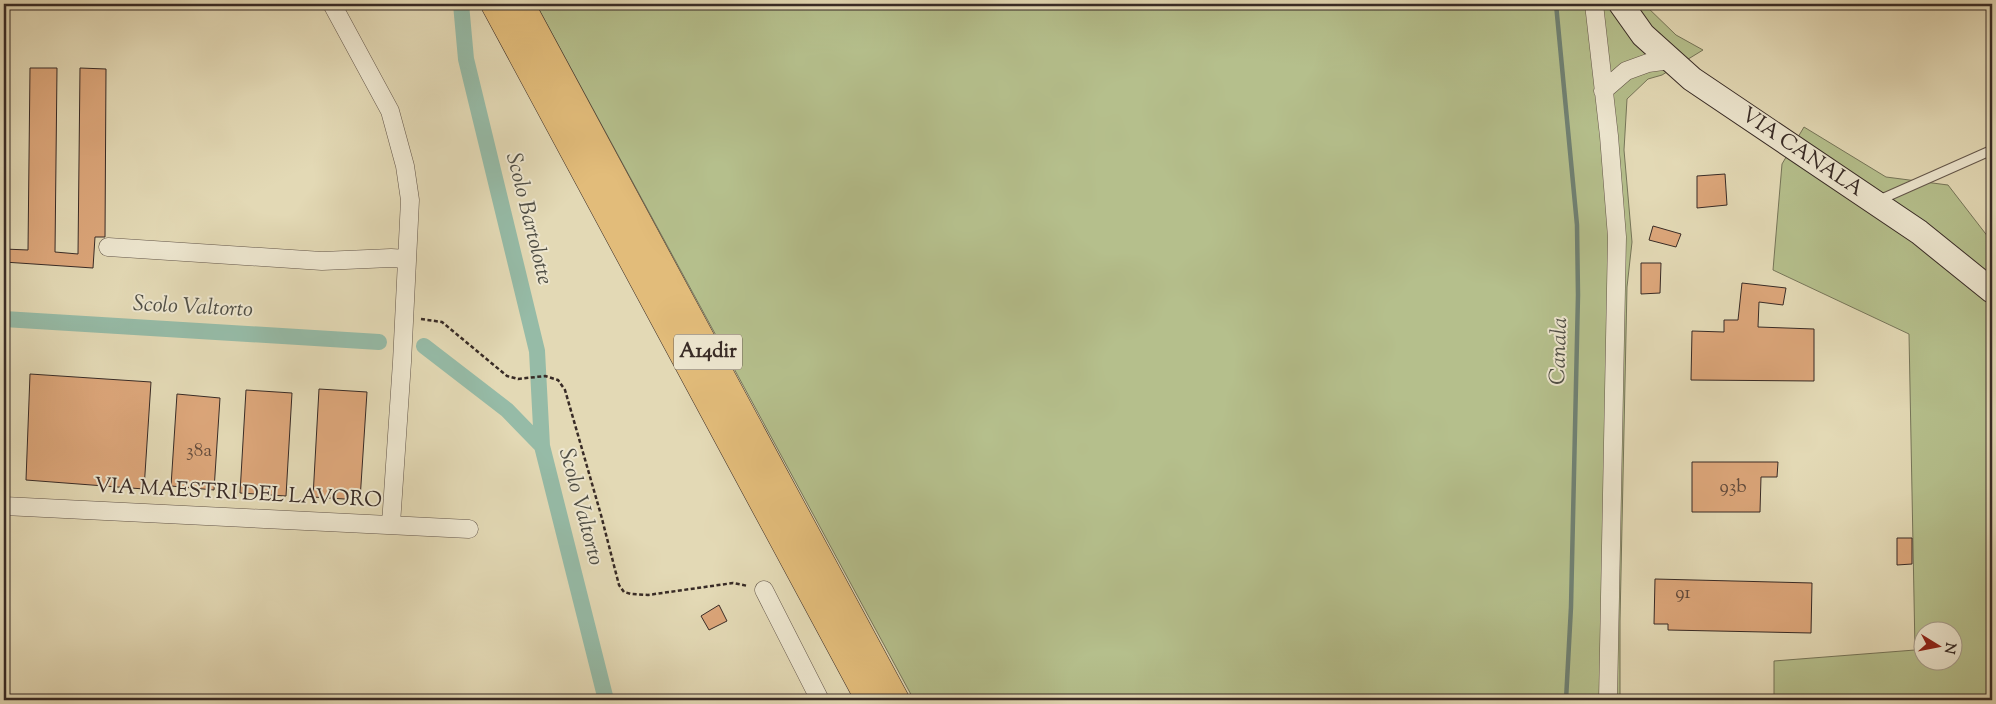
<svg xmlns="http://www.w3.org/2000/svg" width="1996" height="704" viewBox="0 0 1996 704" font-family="'Sorts Mill Goudy',serif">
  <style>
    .green { fill: #b5bf8c; stroke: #767559; fill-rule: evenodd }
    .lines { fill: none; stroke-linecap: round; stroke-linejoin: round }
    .stream { stroke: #708173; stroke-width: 4.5 }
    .canal { stroke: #96bba7; stroke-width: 16 }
    .building { fill: #dca67a; stroke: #382b26 }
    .lane-casing { stroke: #63564a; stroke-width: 11 }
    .street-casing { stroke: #63564a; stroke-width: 19 }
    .secondary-casing { stroke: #382b26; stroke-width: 26 }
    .highway-casing { stroke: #382b26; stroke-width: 29 }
    .path { stroke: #382b26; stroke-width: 2.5; stroke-dasharray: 4 2.5; stroke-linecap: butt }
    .lane { stroke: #ede6cf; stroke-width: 9 }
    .street { stroke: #ede6cf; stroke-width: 18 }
    .secondary { stroke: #ede6cf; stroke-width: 24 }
    .highway { stroke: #e2bc7a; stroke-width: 28 }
    .labels { text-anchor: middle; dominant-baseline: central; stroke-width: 4; stroke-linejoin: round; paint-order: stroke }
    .number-label { font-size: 19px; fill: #614a3b }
    .shield { fill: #ede6cf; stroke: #6e6359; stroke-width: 1 }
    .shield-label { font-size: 20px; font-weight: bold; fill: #382b26 }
    .street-label { font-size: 21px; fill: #382b26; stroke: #ede6cf }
    .water-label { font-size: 22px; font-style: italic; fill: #504f46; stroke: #ede6cf }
  </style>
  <rect width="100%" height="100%" fill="#e3d9b5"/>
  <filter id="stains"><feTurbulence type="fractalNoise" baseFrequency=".004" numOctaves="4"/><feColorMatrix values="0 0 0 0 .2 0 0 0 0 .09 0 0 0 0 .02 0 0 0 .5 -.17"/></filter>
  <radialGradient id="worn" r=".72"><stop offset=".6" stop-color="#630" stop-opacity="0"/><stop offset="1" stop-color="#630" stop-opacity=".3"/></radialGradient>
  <path class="green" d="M 536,4 L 1644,4 L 1676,35 L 1703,50 L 1662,75 L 1648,79 L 1627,99 L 1624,150 L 1632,242 L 1627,287 L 1620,621 L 1620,700 L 914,700 Z
    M 1804,127 L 1886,177 L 1948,185 L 1992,242 L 1992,700 L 1774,700 L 1774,661 L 1915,650 L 1909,334 L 1773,270 L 1782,164 ZM 1924,632 L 1954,632 L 1954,662 L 1924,662 Z"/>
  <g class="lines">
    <path class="stream" d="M 1556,4 L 1577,225 L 1578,295 L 1571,607 L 1566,700"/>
    <path class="canal" d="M 461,4 L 466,59 L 537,351 L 542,446
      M 4,319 L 379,342
      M 424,346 L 507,410 L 542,446 L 606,700"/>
  </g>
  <path class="building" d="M 30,68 L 57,68 L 55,252 L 78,254 L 80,68 L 106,69 L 105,237 L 95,237 L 93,268 L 4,262 L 4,249 L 28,250 Z
    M 1725,174 L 1727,205 L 1697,208 L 1697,176 Z
    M 1653,226 L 1681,234 L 1676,247 L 1649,240 Z
    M 1641,263 L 1661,263 L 1660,293 L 1641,294 Z
    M 1742,283 L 1786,288 L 1783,305 L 1759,302 L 1758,327 L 1814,329 L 1814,381 L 1691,380 L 1692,331 L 1724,332 L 1724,320 L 1738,320 Z
    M 30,374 L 151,382 L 144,489 L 26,480 Z
    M 319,389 L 367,392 L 360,500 L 313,497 Z
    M 246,390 L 292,393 L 286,496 L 240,493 Z
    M 177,394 L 220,398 L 214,490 L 171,486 Z
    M 1692,462 L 1778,462 L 1777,477 L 1761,477 L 1760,512 L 1692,512 Z
    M 1897,538 L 1912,538 L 1912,564 L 1897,565 Z
    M 1655,579 L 1812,583 L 1811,633 L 1668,630 L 1668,624 L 1654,624 Z
    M 719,605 L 727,621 L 709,630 L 701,616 Z"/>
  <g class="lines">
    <defs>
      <path id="lane" d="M 1877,201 L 1992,150"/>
      <path id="street" d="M 332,4 L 390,111 L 405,166 L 410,200 L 402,362 L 391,524
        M 1594,4 L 1609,136 L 1617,237 L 1608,700
        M 1603,91 L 1626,71 L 1648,63 L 1670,60
        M 108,247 L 322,261 L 391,258 L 407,259
        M 4,506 L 469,529
        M 764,590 L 820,700"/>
      <g id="secondary">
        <path id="s1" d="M 1621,4 L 1643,35 L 1692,79 L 1919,232 L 1992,291"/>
      </g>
      <path id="highway" d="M 495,4 L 870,700
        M 520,4 L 895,700"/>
    </defs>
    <use href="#lane" class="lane-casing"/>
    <use href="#street" class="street-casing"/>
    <use href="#secondary" class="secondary-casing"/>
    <use href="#highway" class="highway-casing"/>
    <path class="path" d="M 421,319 L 442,322 L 507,376 L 518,379 L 545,376 L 558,380 L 565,390 L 601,515 L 619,585 L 624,592 L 631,594 L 648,595 L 733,583 L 748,586"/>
    <use href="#lane" class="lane"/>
    <use href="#street" class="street"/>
    <use href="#secondary" class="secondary"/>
    <use href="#highway" class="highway"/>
  </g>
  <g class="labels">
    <g class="number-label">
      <text x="199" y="451">38a</text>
      <text x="1733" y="487">93b</text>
      <text x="1683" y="593">91</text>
    </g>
    <rect class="shield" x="674" y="334.5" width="68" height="35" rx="4"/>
    <g class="shield-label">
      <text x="708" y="352">A14dir</text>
    </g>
    <g class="street-label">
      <text stroke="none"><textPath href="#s1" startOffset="236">VIA CANALA</textPath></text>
      <text transform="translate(238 494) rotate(3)">VIA MAESTRI DEL LAVORO</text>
    </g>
    <g class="water-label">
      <text transform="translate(528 219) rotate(76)">Scolo Bartolotte</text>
      <text transform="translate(193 308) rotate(3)">Scolo Valtorto</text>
      <text transform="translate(1560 351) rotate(-88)">Canala</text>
      <text transform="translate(580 507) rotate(75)">Scolo Valtorto</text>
    </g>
  </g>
  <rect width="1996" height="704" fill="none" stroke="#e3d9b5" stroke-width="20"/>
  <rect x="5" y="5" width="1986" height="694" fill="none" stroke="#382b26" stroke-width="2.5"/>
  <rect x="10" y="10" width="1976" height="684" fill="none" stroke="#382b26"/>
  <g transform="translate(1938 646) rotate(100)"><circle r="24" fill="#ede6cf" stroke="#a59b8b"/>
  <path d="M0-4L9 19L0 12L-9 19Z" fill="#8f2418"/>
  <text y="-8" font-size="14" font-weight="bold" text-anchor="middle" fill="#382b26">N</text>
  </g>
  <rect width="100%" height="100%" filter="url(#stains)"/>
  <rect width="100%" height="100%" fill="url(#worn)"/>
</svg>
